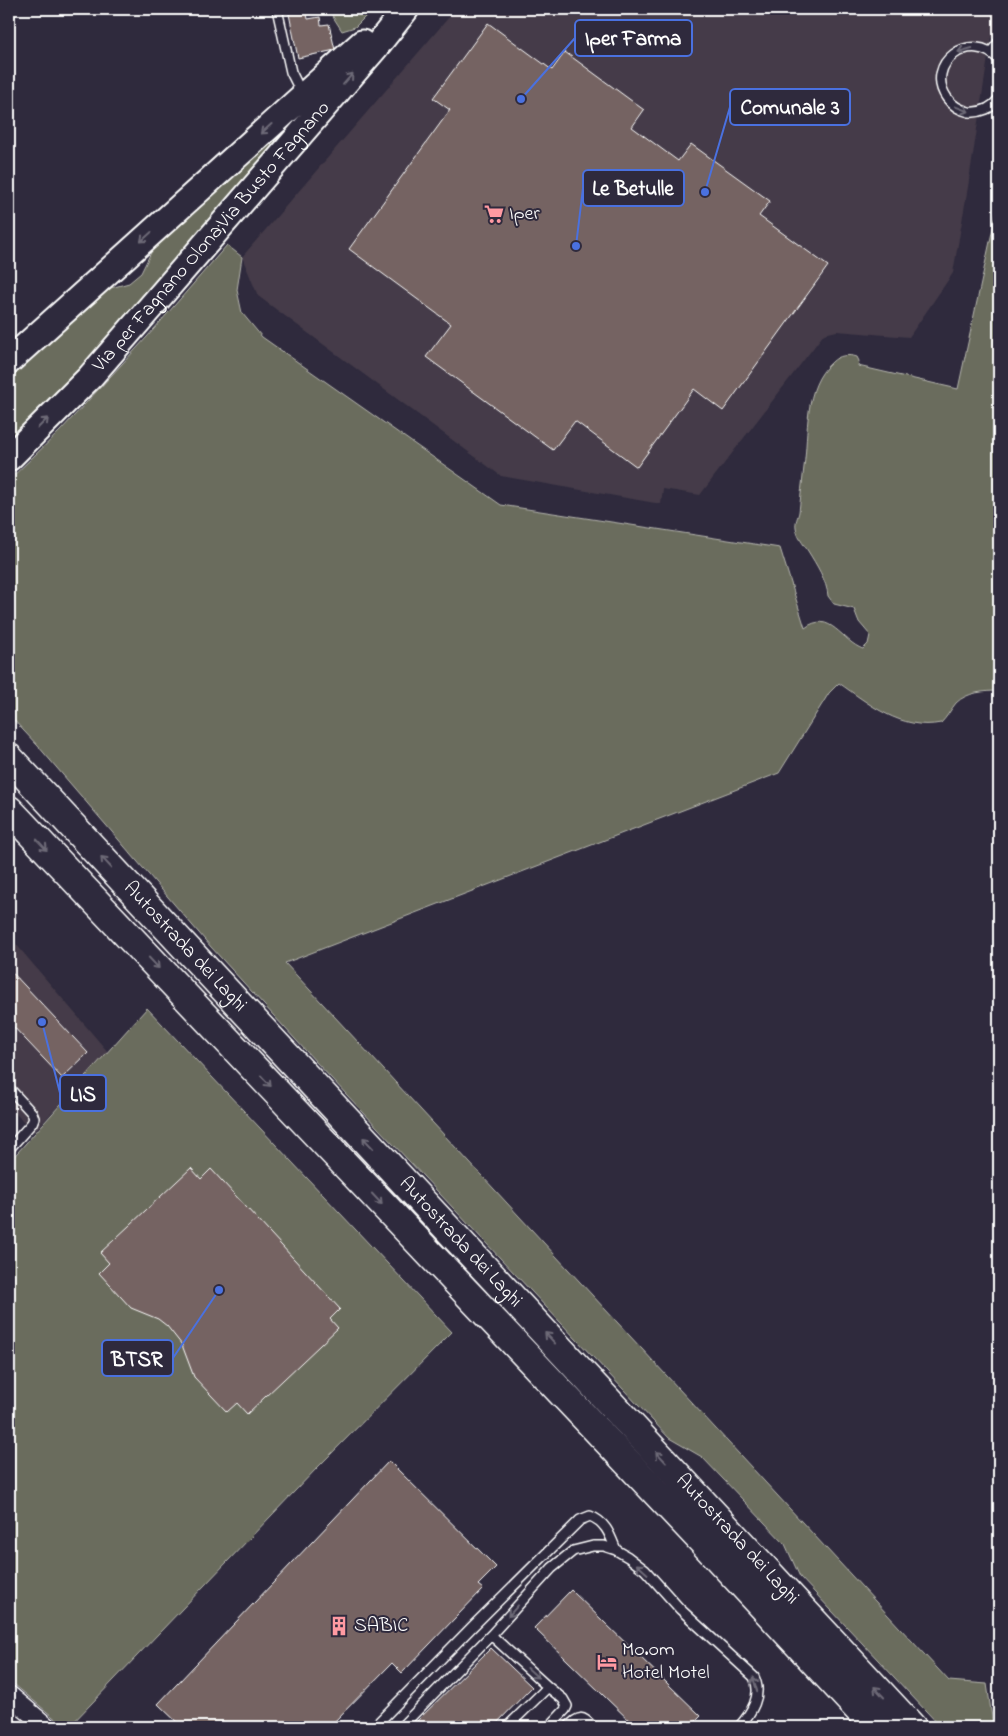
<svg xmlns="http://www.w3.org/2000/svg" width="1008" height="1736" viewBox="0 0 1008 1736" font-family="'Indie Flower',sans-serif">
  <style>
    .built { fill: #443b48 }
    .green { fill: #6b6c5d; stroke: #b5b6ae }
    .building { fill: #756462; stroke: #fff }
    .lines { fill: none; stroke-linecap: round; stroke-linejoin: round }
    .lane-casing { stroke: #fff; stroke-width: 12 }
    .street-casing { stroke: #fff; stroke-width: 21 }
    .secondary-casing { stroke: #fff; stroke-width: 29 }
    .highway-casing { stroke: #fff; stroke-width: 31 }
    .lane { stroke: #2f2a3d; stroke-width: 9 }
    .street { stroke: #2f2a3d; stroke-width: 18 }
    .secondary { stroke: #2f2a3d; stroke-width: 25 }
    .highway { stroke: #2f2a3d; stroke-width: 28 }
    .oneway { stroke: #6d6a77 }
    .labels { text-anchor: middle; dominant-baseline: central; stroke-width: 4; stroke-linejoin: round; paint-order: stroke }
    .poi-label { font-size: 20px; fill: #fff; stroke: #2f2a3d; text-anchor: start }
    .street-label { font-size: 20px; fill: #fff; stroke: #2f2a3d }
    .leader { fill: none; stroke: #4a71e0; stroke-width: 2 }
    .callout-dot { fill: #4a71e0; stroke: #2f2a3d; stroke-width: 2 }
    .callout { fill: #2f2a3d; stroke: #4a71e0; stroke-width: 2 }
    .callout-label { font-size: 21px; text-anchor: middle; font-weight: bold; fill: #fff }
  </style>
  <rect width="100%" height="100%" fill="#2f2a3d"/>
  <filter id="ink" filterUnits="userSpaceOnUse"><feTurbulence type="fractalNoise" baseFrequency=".02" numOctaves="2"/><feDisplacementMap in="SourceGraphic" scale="10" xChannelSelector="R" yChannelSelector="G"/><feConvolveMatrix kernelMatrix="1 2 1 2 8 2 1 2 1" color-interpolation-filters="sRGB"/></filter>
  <g filter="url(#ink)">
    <path class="built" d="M 456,9 L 999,9 L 999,32 L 991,38 L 968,187 L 953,273 L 909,337 L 837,331 L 824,334 L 700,495 L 663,489 L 661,504 L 501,476 L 258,296 L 242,257 Z
      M 9,936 L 108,1052 L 34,1132 L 9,1107 Z"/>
    <path class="green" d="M 328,9 L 336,9 L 340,15 L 342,9 L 373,9 L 355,27 L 342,31 Z
      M 318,99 L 74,381 L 9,446 L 9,373 L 96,292 L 129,283 L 141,273 L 159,236 Z
      M 999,200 L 999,691 C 985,691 967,692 956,703 C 951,709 947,717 941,723 C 901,731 869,704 839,683 L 829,693 L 779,773 L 285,963 L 949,1681 L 987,1684 L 993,1724 L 996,1727 L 941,1727 L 800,1577 L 785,1544 L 702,1457 L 669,1438 L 316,1062 L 211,947 L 38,746 L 9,715 L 9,480 L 60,431 L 147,337 L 227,245 L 242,257 L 237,290 L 242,313 L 262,337 L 501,505 L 780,548 L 805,628 C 830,609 842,642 863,649 L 868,644 L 870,635 L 859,622 L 854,609 L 834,604 L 828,596 C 827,581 816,564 808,551 C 803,543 797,537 796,527 C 795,522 798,517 799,512 C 801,497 802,482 804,467 C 809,433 803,387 832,362 C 839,355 848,354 857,357 L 859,361 L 858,366 L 958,389 Z
      M 147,1008 L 452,1332 L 317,1468 L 69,1727 L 65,1727 L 9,1680 L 9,1162 Z"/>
    <path class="building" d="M 288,9 L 306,9 L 308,19 L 320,17 L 321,25 L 329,24 L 335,50 L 298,58 Z
      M 488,23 L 552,70 L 565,52 L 644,110 L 632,127 L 678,161 L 691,144 L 770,201 L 759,216 L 828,266 L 723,411 L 694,389 L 637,467 L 575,421 L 553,450 L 426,357 L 451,324 L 349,249 L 450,110 L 433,98 Z
      M 9,969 L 88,1053 L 62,1078 L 9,1022 Z
      M 191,1168 L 201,1179 L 211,1169 L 340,1309 L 330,1319 L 338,1328 L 247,1414 L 237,1403 L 227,1412 L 194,1377 L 182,1345 L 167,1326 L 158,1319 L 131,1308 L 99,1273 L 109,1263 L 100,1253 Z
      M 389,1461 L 496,1567 L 478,1585 L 483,1589 L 402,1673 L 392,1663 L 329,1727 L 182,1727 L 158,1704 Z
      M 571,1590 L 701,1716 L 690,1727 L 636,1727 L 534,1628 Z
      M 491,1648 L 532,1687 L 493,1727 L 411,1727 Z"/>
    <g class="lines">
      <defs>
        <path id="lane" d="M 277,9 L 291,72 L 302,94
          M 991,52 L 999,42
          M 999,60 C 972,28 923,64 947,98 C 952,105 960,110 969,112 C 981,113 992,108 999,99
          M 9,1088 L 32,1113 L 34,1118 L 32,1123 L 9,1149
          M 491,1635 L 548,1687
          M 374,1727 L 473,1626 L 580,1520 L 590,1516 C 606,1522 610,1535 616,1550
          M 401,1727 L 491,1635 L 552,1568 L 573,1551 L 593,1546 L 604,1546 L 616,1550 L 628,1557 L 645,1570 L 680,1609 L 754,1677 C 763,1696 751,1713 739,1727
          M 507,1727 L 548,1687 L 563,1699 L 567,1706 L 565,1710 L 549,1727
          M 568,1727 C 580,1716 581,1715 593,1727"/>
        <path id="street" d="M 9,1695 L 47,1727"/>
        <g id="secondary">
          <path d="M 9,361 L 362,43"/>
          <path id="s1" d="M 9,458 L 90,377 L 375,48 L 406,9"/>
        </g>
        <g id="highway">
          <path id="s2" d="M 9,758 L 912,1727"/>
          <path d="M 9,810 L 704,1543 L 875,1727"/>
        </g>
      </defs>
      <use href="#lane" class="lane-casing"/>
      <use href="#street" class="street-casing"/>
      <use href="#secondary" class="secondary-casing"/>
      <use href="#highway" class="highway-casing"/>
      <use href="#lane" class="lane"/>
      <use href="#street" class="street"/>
      <use href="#secondary" class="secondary"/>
      <use href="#highway" class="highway"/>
    </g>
    <defs><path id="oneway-shaft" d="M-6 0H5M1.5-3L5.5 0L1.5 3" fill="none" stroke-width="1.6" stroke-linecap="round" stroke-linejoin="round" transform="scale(1.25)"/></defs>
    <g class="oneway">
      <use href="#oneway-shaft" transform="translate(965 50) rotate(164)"/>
      <use href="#oneway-shaft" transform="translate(348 79) rotate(-49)"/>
      <use href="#oneway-shaft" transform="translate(962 109) rotate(21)"/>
      <use href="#oneway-shaft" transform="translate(266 129) rotate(138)"/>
      <use href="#oneway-shaft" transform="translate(146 237) rotate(138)"/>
      <use href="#oneway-shaft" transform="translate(43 423) rotate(-45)"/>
      <use href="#oneway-shaft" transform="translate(42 845) rotate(47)"/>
      <use href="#oneway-shaft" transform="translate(106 862) rotate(-133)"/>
      <use href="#oneway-shaft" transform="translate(154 963) rotate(47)"/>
      <use href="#oneway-shaft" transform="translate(266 1081) rotate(47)"/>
      <use href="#oneway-shaft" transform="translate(368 1143) rotate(-133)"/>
      <use href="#oneway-shaft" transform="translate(377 1199) rotate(47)"/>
      <use href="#oneway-shaft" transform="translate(550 1338) rotate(-133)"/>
      <use href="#oneway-shaft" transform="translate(661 1457) rotate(-133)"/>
      <use href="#oneway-shaft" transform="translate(642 1569) rotate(-138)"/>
      <use href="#oneway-shaft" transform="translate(513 1611) rotate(132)"/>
      <use href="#oneway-shaft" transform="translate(533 1673) rotate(42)"/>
      <use href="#oneway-shaft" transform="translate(755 1684) rotate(-107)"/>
      <use href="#oneway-shaft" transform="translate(879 1692) rotate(-133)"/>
    </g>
  </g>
  <defs>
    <symbol id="supermarket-bare" viewBox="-9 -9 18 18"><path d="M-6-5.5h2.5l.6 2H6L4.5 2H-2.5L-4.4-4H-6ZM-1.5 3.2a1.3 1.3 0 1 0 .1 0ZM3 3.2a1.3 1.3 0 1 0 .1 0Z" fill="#ff9aa2" stroke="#2f2a3d" stroke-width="2.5" paint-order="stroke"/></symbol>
    <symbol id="building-bare" viewBox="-9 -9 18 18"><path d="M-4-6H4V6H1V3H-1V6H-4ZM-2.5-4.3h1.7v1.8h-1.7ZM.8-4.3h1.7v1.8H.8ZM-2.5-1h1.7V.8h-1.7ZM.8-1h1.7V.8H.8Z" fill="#ff9aa2" stroke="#2f2a3d" stroke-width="2.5" paint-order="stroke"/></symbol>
    <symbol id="hotel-bare" viewBox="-9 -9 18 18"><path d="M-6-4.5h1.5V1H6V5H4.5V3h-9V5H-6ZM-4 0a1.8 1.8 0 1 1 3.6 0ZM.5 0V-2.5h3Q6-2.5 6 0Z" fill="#ff9aa2" stroke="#2f2a3d" stroke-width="2.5" paint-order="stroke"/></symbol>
  </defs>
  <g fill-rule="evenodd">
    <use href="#supermarket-bare" x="480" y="200" width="28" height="28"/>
    <use href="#building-bare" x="325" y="1612" width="28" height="28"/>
    <use href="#hotel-bare" x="593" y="1648" width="28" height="28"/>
  </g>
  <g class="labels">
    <g class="poi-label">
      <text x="509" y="214">Iper</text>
      <text x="354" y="1626">SABIC</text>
      <text x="622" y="1650">Mo.om<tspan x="622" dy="23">Hotel Motel</tspan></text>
    </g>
    <g class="street-label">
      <text stroke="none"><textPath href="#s1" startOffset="300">Via per Fagnano Olona;Via Busto Fagnano</textPath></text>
      <text stroke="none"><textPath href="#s2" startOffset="258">Autostrada dei Laghi</textPath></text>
      <text stroke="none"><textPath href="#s2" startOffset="662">Autostrada dei Laghi</textPath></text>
      <text stroke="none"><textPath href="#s2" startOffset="1068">Autostrada dei Laghi</textPath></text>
    </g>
  </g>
  <path class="leader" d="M521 99L575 38M705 192L730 107M576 246L583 188M42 1022L60 1093M219 1290L173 1358"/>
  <g class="callout-dot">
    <circle cx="521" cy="99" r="5"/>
    <circle cx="705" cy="192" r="5"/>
    <circle cx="576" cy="246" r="5"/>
    <circle cx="42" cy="1022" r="5"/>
    <circle cx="219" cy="1290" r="5"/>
  </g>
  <g class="callout">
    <rect x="575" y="20" width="117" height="36" rx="5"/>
    <rect x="730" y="89" width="120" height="36" rx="5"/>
    <rect x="583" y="170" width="101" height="36" rx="5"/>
    <rect x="60" y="1075" width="46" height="36" rx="5"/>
    <rect x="102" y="1340" width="71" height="36" rx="5"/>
  </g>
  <g class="callout-label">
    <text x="633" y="45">Iper Farma</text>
    <text x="790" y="114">Comunale 3</text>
    <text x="633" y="195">Le Betulle</text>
    <text x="83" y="1101">LIS</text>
    <text x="137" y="1366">BTSR</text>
  </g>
  <rect width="1008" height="1736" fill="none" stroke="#2f2a3d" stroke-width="30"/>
  <rect x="15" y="15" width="978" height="1706" fill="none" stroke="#fff" stroke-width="2" filter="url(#ink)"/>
</svg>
